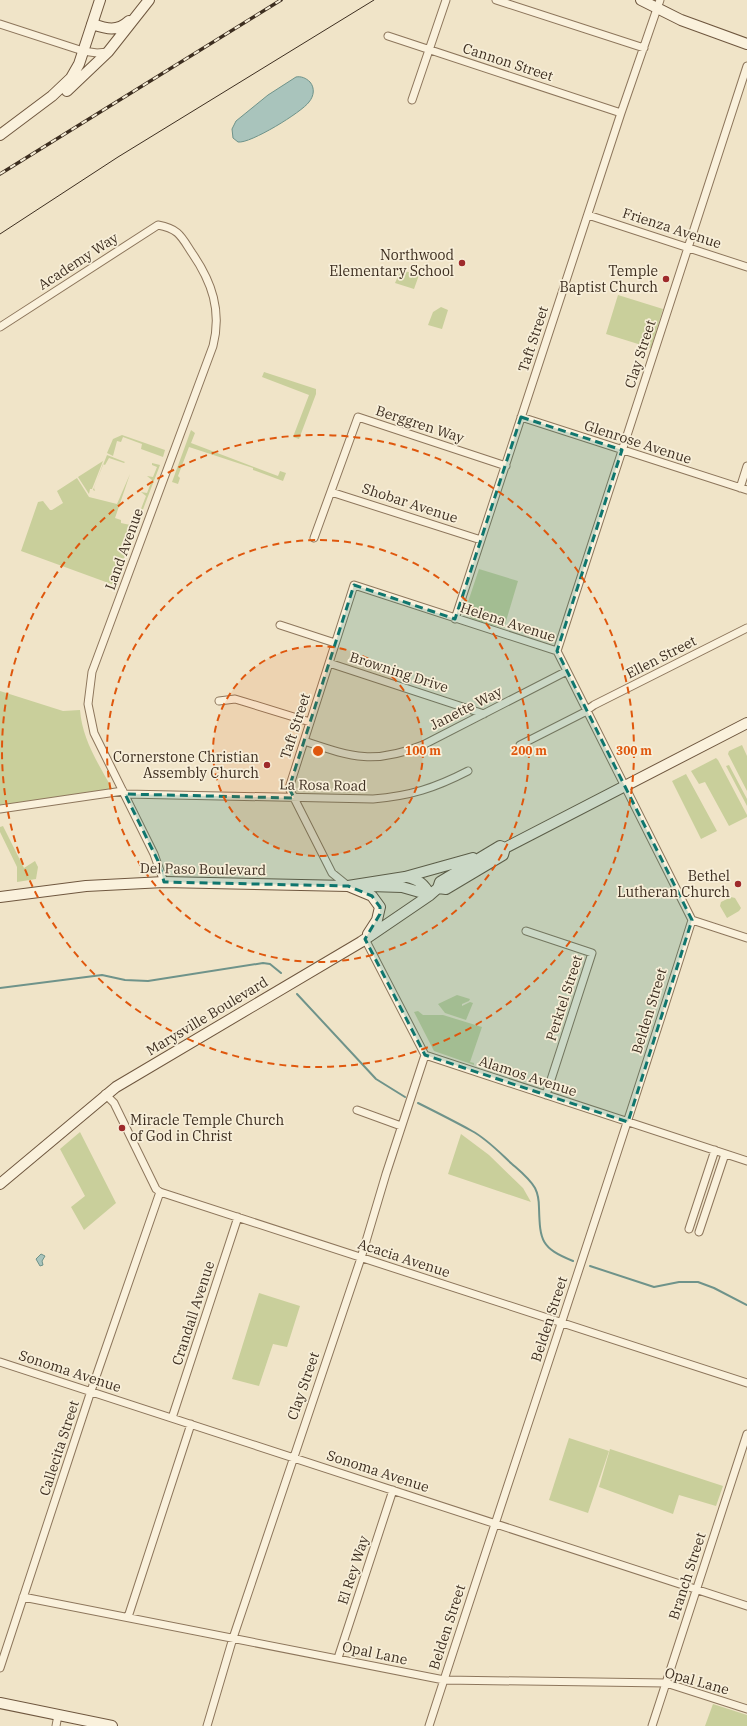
<svg xmlns="http://www.w3.org/2000/svg" width="747" height="1726" viewBox="0 0 747 1726" font-family="'IBM Plex Serif',serif">
  <style>
    .green { fill: #c9cf9b }
    .water { fill: #a9c4bc; stroke: #6f938a }
    .lines { fill: none; stroke-linecap: round; stroke-linejoin: round }
    .stream { stroke: #6f938a; stroke-width: 2 }
    .street-casing { stroke: #8d765c; stroke-width: 9 }
    .secondary-casing { stroke: #6f573f; stroke-width: 12 }
    .street { stroke: #faf1dc; stroke-width: 7 }
    .secondary { stroke: #faf1dc; stroke-width: 10 }
    .tram { stroke: #3d2e20; stroke-width: 1 }
    .rail-casing { stroke: #3d2e20; stroke-width: 3.5 }
    .rail { stroke: #f7eed8; stroke-width: 2; stroke-dasharray: 6; stroke-linecap: butt }
    .marked { fill: #0f766e; fill-opacity: 0.2; stroke: #0f766e; stroke-width: 3; stroke-dasharray: 8 5; stroke-linejoin: round }
    .ring { fill: none; stroke: #df570d; stroke-width: 2; stroke-dasharray: 7 5 }
    .poi-dot { fill: #9e2a2b; stroke: #f7eed8; stroke-width: 1.5 }
    .labels { text-anchor: middle; dominant-baseline: central; stroke-width: 3.5; stroke-linejoin: round; paint-order: stroke }
    .street-label { font-size: 14px; fill: #3d2e20; stroke: #f7eed8 }
    .poi-label { font-size: 14px; fill: #3d2e20; stroke: #f7eed8; text-anchor: end }
    .centre { fill: #df570d; stroke: #f7eed8; stroke-width: 2 }
    .ring-label { font-size: 12px; text-anchor: middle; font-weight: bold; fill: #df570d; stroke: #f7eed8; stroke-width: 3.5; stroke-linejoin: round; paint-order: stroke }
  </style>
  <rect width="100%" height="100%" fill="#f0e4c8"/>
  <path class="green" d="M 401,270 L 419,275 L 414,289 L 395,283 Z
    M 618,295 L 663,309 L 651,348 L 606,334 Z
    M 441,307 L 448,310 L 442,329 L 428,325 L 433,312 Z
    M 264,372 L 316,389 L 316,394 L 299,439 L 293,437 L 309,395 L 262,377 Z
    M 191,430 L 195,433 L 191,443 L 278,476 L 280,471 L 286,473 L 283,481 L 253,470 L 253,468 L 189,447 L 178,476 L 180,478 L 178,484 L 172,482 Z
    M 122,435 L 165,450 L 163,457 L 141,449 L 142,444 L 123,437 L 121,442 L 117,441 L 113,456 L 107,453 L 113,439 Z
    M 107,455 L 125,462 L 124,463 L 109,458 L 105,465 L 103,464 L 94,488 L 95,491 L 93,490 Z
    M 103,461 L 92,489 L 90,489 L 89,494 L 78,477 Z
    M 152,463 L 160,465 L 114,585 L 21,551 L 38,502 L 43,501 L 50,510 L 52,510 L 63,503 L 57,491 L 77,478 L 89,497 L 117,504 L 130,474 L 115,518 L 121,520 L 121,523 L 135,526 L 140,512 L 135,508 L 141,509 L 146,496 L 141,492 L 147,493 L 152,480 L 147,476 L 153,477 L 157,467 L 152,465 Z
    M 479,569 L 518,581 L 504,628 L 473,620 L 465,611 Z
    M 0,691 L 63,711 L 80,710 C 82,738 98,764 112,788 L 112,789 L 0,805 Z
    M 742,745 L 747,756 L 747,791 L 728,754 L 729,751 Z
    M 716,758 L 718,760 L 747,815 L 747,817 L 729,826 L 705,782 L 699,784 L 691,771 Z
    M 729,765 L 747,799 L 747,806 L 726,766 Z
    M 686,774 L 717,831 L 701,839 L 672,781 Z
    M 3,826 L 24,868 L 35,861 L 38,867 L 36,879 L 17,882 L 17,867 L 0,832 L 0,827 Z
    M 731,897 L 735,898 L 741,908 L 739,911 L 727,918 L 720,906 L 721,902 Z
    M 457,995 L 470,999 L 469,1001 L 462,1004 L 462,1006 L 470,1002 L 473,1003 L 466,1020 L 445,1013 L 438,1004 Z
    M 418,1011 L 423,1015 L 443,1015 L 482,1027 L 470,1062 L 474,1063 L 474,1065 L 434,1051 L 414,1012 Z
    M 80,1132 L 116,1203 L 84,1230 L 71,1207 L 85,1196 L 60,1149 Z
    M 461,1134 L 489,1155 L 523,1188 L 531,1202 L 448,1174 Z
    M 259,1293 L 300,1306 L 287,1347 L 273,1344 L 259,1386 L 232,1379 Z
    M 569,1438 L 609,1451 L 588,1513 L 549,1500 Z
    M 610,1449 L 723,1486 L 716,1506 L 679,1495 L 673,1514 L 599,1487 Z
    M 713,1704 L 747,1715 L 747,1726 L 705,1726 Z"/>
  <path class="water" d="M 296,77 C 301,76 306,78 310,82 C 315,88 314,96 309,102 C 302,112 250,144 238,142 L 233,138 L 232,129 L 236,121 L 268,95 Z
    M 41,1254 L 45,1256 L 42,1261 L 43,1265 L 40,1266 L 36,1259 Z"/>
  <g class="lines">
    <path class="stream" d="M 0,988 L 102,975 L 125,980 L 148,981 L 263,963 L 270,964 L 281,973
      M 297,994 L 376,1079 L 405,1097
      M 418,1103 C 436,1112 454,1121 472,1131 C 487,1139 499,1152 512,1164 C 520,1171 529,1178 535,1188 C 538,1194 539,1202 539,1208 C 540,1241 541,1248 573,1261
      M 590,1266 L 654,1287 L 679,1282 L 698,1282 L 714,1288 L 747,1305"/>
    <defs>
      <path id="street" d="M 496,0 L 644,48
        M 0,24 L 83,51 L 97,53 L 108,52
        M 388,36 L 621,113
        M 412,100 L 446,0
        M 588,215 L 747,267
        M 0,327 L 158,225 C 179,229 181,236 192,253 C 212,282 222,311 213,346 L 92,672 L 88,704 L 94,733 L 154,854 L 164,882
        M 521,417 L 747,490
        M 740,488 L 747,466
        M 331,492 L 481,540
        M 314,538 L 358,417 L 506,466
        M 455,619 L 621,113 L 660,0
        M 280,625 L 335,643
        M 557,651 L 747,66
        M 329,663 L 484,714
        M 219,701 L 235,699 L 245,702 L 310,722
        M 304,741 C 352,757 373,765 423,745 L 567,671
        M 520,745 L 583,713 L 594,705 L 747,628
        M 125,794 L 373,799 C 410,796 435,788 468,771
        M 0,809 L 123,791
        M 348,886 L 332,873 L 289,788 L 354,585 L 557,651 L 692,920 L 747,938
        M 526,931 L 592,953 L 546,1095
        M 365,939 L 425,1055 L 747,1161
        M 105,1094 L 114,1103 L 156,1189 L 160,1192 L 747,1383
        M 357,1110 L 401,1126
        M 689,1229 L 715,1150
        M 699,1232 L 725,1154
        M 0,1362 L 747,1606
        M 172,1418 L 238,1217
        M 23,1597 L 444,1680 L 666,1683 L 747,1709
        M 128,1617 L 191,1424
        M 338,1658 L 393,1490
        M 0,1668 L 91,1391 L 160,1192
        M 56,1726 L 58,1715
        M 207,1726 L 233,1638 L 361,1258 L 386,1174 L 425,1055
        M 429,1726 C 516,1457 607,1190 692,920
        M 652,1726 L 747,1434"/>
      <path id="secondary" d="M 641,0 L 681,20 L 747,44
        M 92,24 C 107,29 117,32 129,21
        M 67,91 L 108,52 L 149,0
        M 0,135 L 52,96 L 71,78 L 79,64 L 100,0
        M 505,848 L 747,723
        M 407,877 C 419,880 424,884 430,895
        M 348,886 L 372,896 L 380,907 L 377,920 L 368,934
        M 370,886 L 402,887 L 430,895
        M 438,888 L 446,889 L 503,855 L 505,848
        M 0,897 L 86,886 L 164,882 L 348,886 L 405,877 L 473,858
        M 0,1184 L 116,1087 L 361,942 L 430,895 L 438,888 L 440,882 L 500,846 L 505,848
        M 0,1703 L 112,1726"/>
    </defs>
    <use href="#street" class="street-casing"/>
    <use href="#secondary" class="secondary-casing"/>
    <use href="#street" class="street"/>
    <use href="#secondary" class="secondary"/>
    <path class="tram" d="M 0,234 L 118,157 L 374,0"/>
    <defs>
      <path id="rail" d="M 0,174 L 281,0"/>
    </defs>
    <use href="#rail" class="rail-casing"/>
    <use href="#rail" class="rail"/>
  </g>
  <path class="marked" d="M 521,417 L 622,450 L 557,651 L 692,920 L 628,1122 L 425,1055 L 365,939 L 380,914 L 380,907 L 372,896 L 348,886 L 164,882 L 159,863 L 125,794 L 294,798 L 289,788 L 354,585 L 455,619 Z"/>
  <circle cx="318" cy="751" r="105" fill="#df570d" fill-opacity=".12"/>
  <g class="ring">
    <circle cx="318" cy="751" r="105"/>
    <circle cx="318" cy="751" r="211"/>
    <circle cx="318" cy="751" r="316"/>
  </g>
  <g class="poi-dot">
    <circle cx="462" cy="263" r="4"/>
    <circle cx="666" cy="279" r="4"/>
    <circle cx="267" cy="765" r="4"/>
    <circle cx="738" cy="884" r="4"/>
    <circle cx="122" cy="1128" r="4"/>
  </g>
  <g class="labels">
    <g class="street-label">
      <text transform="translate(508 62) rotate(18)">Cannon Street</text>
      <text transform="translate(672 228) rotate(18)">Frienza Avenue</text>
      <text transform="translate(78 261) rotate(-33)">Academy Way</text>
      <text transform="translate(533 339) rotate(-72)">Taft Street</text>
      <text transform="translate(640 354) rotate(-72)">Clay Street</text>
      <text transform="translate(420 424) rotate(18)">Berggren Way</text>
      <text transform="translate(638 442) rotate(18)">Glenrose Avenue</text>
      <text transform="translate(410 503) rotate(18)">Shobar Avenue</text>
      <text transform="translate(124 549) rotate(-70)">Land Avenue</text>
      <text transform="translate(508 622) rotate(18)">Helena Avenue</text>
      <text transform="translate(661 657) rotate(-27)">Ellen Street</text>
      <text transform="translate(399 672) rotate(18)">Browning Drive</text>
      <text transform="translate(466 708) rotate(-27)">Janette Way</text>
      <text transform="translate(295 726) rotate(-72)">Taft Street</text>
      <text transform="translate(323 785) rotate(1)">La Rosa Road</text>
      <text transform="translate(203 869) rotate(1)">Del Paso Boulevard</text>
      <text transform="translate(564 998) rotate(-72)">Perktel Street</text>
      <text transform="translate(649 1011) rotate(-73)">Belden Street</text>
      <text transform="translate(207 1016) rotate(-31)">Marysville Boulevard</text>
      <text transform="translate(528 1076) rotate(18)">Alamos Avenue</text>
      <text transform="translate(404 1258) rotate(18)">Acacia Avenue</text>
      <text transform="translate(193 1313) rotate(-72)">Crandall Avenue</text>
      <text transform="translate(549 1319) rotate(-72)">Belden Street</text>
      <text transform="translate(70 1371) rotate(18)">Sonoma Avenue</text>
      <text transform="translate(303 1386) rotate(-71)">Clay Street</text>
      <text transform="translate(59 1448) rotate(-72)">Callecita Street</text>
      <text transform="translate(378 1471) rotate(18)">Sonoma Avenue</text>
      <text transform="translate(353 1570) rotate(-72)">El Rey Way</text>
      <text transform="translate(687 1576) rotate(-72)">Branch Street</text>
      <text transform="translate(447 1627) rotate(-72)">Belden Street</text>
      <text transform="translate(375 1653) rotate(12)">Opal Lane</text>
      <text transform="translate(697 1681) rotate(16)">Opal Lane</text>
    </g>
    <g class="poi-label">
      <text x="454" y="255">Northwood<tspan x="454" dy="16">Elementary School</tspan></text>
      <text x="658" y="271">Temple<tspan x="658" dy="16">Baptist Church</tspan></text>
      <text x="259" y="757">Cornerstone Christian<tspan x="259" dy="16">Assembly Church</tspan></text>
      <text x="730" y="876">Bethel<tspan x="730" dy="16">Lutheran Church</tspan></text>
      <text x="130" y="1120" text-anchor="start">Miracle Temple Church<tspan x="130" dy="16">of God in Christ</tspan></text>
    </g>
  </g>
  <circle cx="318" cy="751" r="6" class="centre"/>
  <g class="ring-label">
    <text x="423" y="755">100 m</text>
    <text x="529" y="755">200 m</text>
    <text x="634" y="755">300 m</text>
  </g>
</svg>
